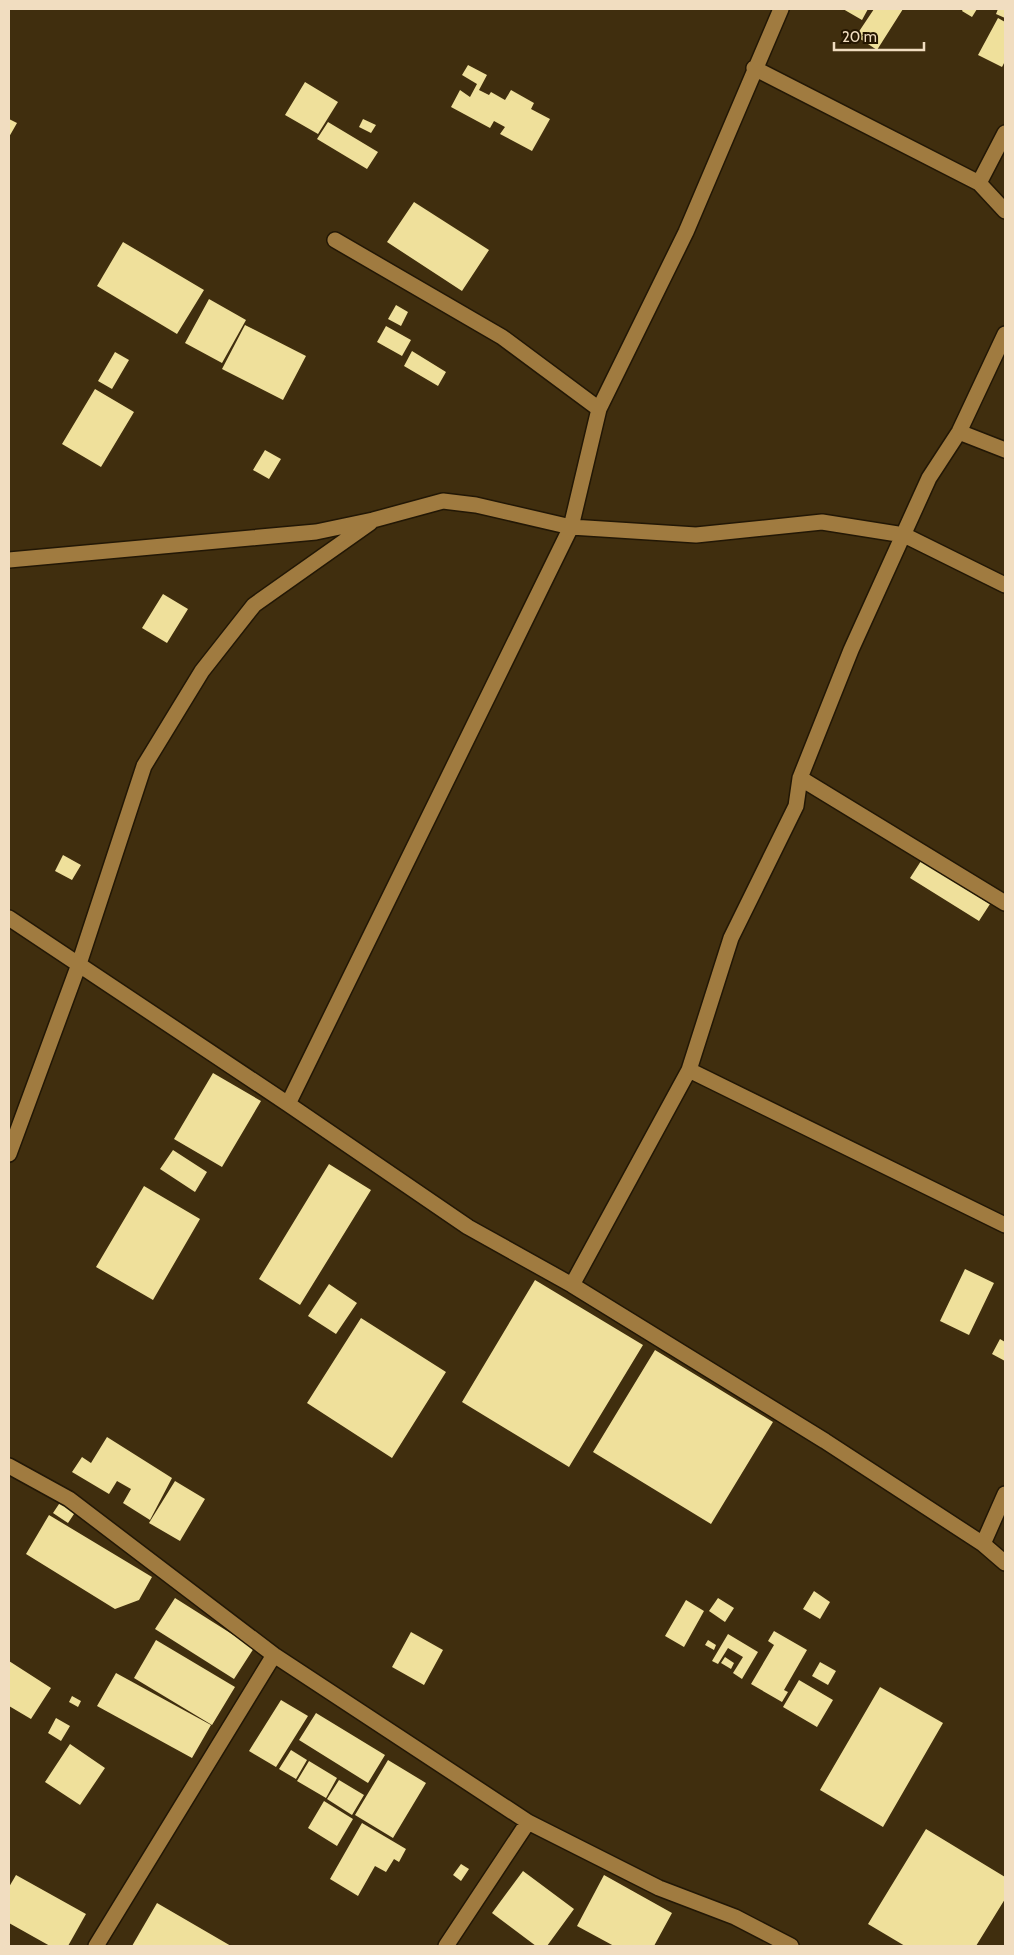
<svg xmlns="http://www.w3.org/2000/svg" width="1014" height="1955" viewBox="0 0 1014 1955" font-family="Cabin,sans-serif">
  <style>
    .building { fill: #efe09b }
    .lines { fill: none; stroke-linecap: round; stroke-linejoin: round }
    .street-casing { stroke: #221705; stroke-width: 18 }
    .street { stroke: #a07b40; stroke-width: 15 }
  </style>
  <rect width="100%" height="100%" fill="#402e0e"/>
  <path class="building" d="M 843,9 L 868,9 L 862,20 Z
    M 874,9 L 903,9 L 877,50 L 856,36 Z
    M 963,9 L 977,9 L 972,17 L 962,11 Z
    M 998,9 L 1005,9 L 1005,18 L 996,14 Z
    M 998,18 L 1005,22 L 1005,61 L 1002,67 L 978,55 Z
    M 468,65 L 487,75 L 479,90 L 489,95 L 491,92 L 505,100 L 511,90 L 534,103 L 531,109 L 550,119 L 532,151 L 500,134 L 505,127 L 494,121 L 490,128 L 451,107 L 460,90 L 470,97 L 477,84 L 462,75 Z
    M 305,82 L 338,102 L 318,134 L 285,115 Z
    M 9,119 L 17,123 L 9,137 Z
    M 363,119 L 376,125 L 371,133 L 359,127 Z
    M 328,122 L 378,152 L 367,169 L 317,139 Z
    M 414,202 L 489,250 L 462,291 L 387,242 Z
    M 123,242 L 204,290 L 177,334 L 97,286 Z
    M 209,299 L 246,320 L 222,363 L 185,343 Z
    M 396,305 L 408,312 L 401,326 L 388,319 Z
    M 245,325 L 306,356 L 283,400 L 222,369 Z
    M 386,326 L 411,340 L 402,356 L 377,342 Z
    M 412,351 L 446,372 L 438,386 L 404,366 Z
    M 115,352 L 129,360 L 112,389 L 98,381 Z
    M 95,389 L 134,412 L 101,467 L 62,444 Z
    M 265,450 L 281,459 L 269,479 L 253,470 Z
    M 163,594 L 188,609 L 167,643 L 142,628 Z
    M 63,855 L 81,865 L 72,880 L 55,871 Z
    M 921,861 L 990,904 L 979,921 L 910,878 Z
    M 213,1073 L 261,1101 L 222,1167 L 174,1139 Z
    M 173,1150 L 207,1172 L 195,1192 L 160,1169 Z
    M 329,1164 L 371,1190 L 300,1305 L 259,1279 Z
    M 144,1186 L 200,1219 L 153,1300 L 96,1267 Z
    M 965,1269 L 994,1283 L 969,1335 L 940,1321 Z
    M 535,1280 L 643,1345 L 569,1467 L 462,1402 Z
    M 329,1284 L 357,1303 L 336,1334 L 308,1316 Z
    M 361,1318 L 446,1372 L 392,1458 L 307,1403 Z
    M 1000,1339 L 1005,1342 L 1005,1361 L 992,1354 Z
    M 655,1350 L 773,1422 L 711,1524 L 593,1452 Z
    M 107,1437 L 172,1478 L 150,1520 L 123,1503 L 131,1489 L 117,1481 L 109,1494 L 72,1472 L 82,1457 L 91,1463 Z
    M 175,1481 L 205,1499 L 180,1541 L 149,1523 Z
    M 61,1501 L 76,1511 L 68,1523 L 53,1513 Z
    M 49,1515 L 152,1577 L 139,1600 L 115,1609 L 26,1554 Z
    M 814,1591 L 830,1602 L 820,1619 L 803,1609 Z
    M 175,1598 L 254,1648 L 234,1679 L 155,1629 Z
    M 718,1598 L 734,1608 L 725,1622 L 709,1611 Z
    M 686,1600 L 704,1611 L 684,1647 L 665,1636 Z
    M 774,1631 L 807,1650 L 784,1690 L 788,1692 L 782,1702 L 751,1684 L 774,1645 L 768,1641 Z
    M 411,1632 L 443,1650 L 424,1685 L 392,1667 Z
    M 728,1634 L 758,1652 L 742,1679 L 733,1673 L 743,1657 L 728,1648 L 718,1664 L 712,1661 Z
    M 156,1640 L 235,1687 L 212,1725 L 134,1678 Z
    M 708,1640 L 716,1645 L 714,1650 L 705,1645 Z
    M 725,1657 L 734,1663 L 731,1669 L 721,1663 Z
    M 9,1661 L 51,1688 L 31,1719 L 9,1706 Z
    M 820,1662 L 836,1671 L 828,1685 L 812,1676 Z
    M 116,1673 L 211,1725 L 192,1758 L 97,1706 Z
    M 799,1680 L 833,1700 L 817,1727 L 783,1707 Z
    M 880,1687 L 943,1723 L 883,1827 L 820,1790 Z
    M 72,1696 L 81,1701 L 78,1707 L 69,1702 Z
    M 281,1700 L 308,1716 L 276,1767 L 249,1751 Z
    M 316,1713 L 385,1755 L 368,1783 L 299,1740 Z
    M 56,1718 L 70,1726 L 61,1741 L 48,1733 Z
    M 70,1744 L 105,1768 L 80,1805 L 45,1782 Z
    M 291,1750 L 307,1760 L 296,1779 L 279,1769 Z
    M 388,1760 L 426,1783 L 393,1838 L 355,1815 Z
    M 309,1761 L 337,1778 L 326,1798 L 297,1781 Z
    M 339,1780 L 364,1795 L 352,1815 L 327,1799 Z
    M 324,1801 L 353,1819 L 337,1846 L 308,1828 Z
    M 362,1823 L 406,1849 L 399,1862 L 394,1859 L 386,1872 L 375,1866 L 358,1896 L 330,1879 Z
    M 926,1829 L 1005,1877 L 1005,1899 L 976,1946 L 905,1946 L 868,1924 Z
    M 461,1864 L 469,1869 L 461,1881 L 453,1875 Z
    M 523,1871 L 574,1909 L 547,1946 L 536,1946 L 492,1913 Z
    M 16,1875 L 86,1914 L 68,1946 L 50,1946 L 9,1923 L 9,1887 Z
    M 604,1875 L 672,1913 L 654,1946 L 614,1946 L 577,1926 Z
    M 157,1903 L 231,1946 L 132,1946 Z"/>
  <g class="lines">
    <defs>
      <path id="street" d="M 754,68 L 979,183 L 1005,211
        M 979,183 L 1005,133
        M 335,240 L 502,337 L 599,409
        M 959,432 L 1005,450
        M 9,560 L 316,532 L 373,520 L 443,501 L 476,505 L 571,527 L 696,535 L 822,522 L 904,535 L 1005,585
        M 800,778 L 1005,903
        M 9,918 L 288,1104 L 468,1227 L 572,1285 L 825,1441 L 983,1544 L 1005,1563
        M 689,1070 L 1005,1225
        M 288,1104 L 571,527 L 599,409 L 686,232 L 781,9
        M 9,1154 L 79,964 L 144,766 L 202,671 L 254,605 L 370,523
        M 572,1285 L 689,1070 L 731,938 L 796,806 L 800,778 L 851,650 L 929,478 L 959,432 L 1005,334
        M 9,1466 L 69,1499 L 274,1655 L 528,1822 L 659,1888 L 735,1917 L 791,1946
        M 983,1544 L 1005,1494
        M 96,1946 L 274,1655
        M 446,1946 L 528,1822"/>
    </defs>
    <use href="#street" class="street-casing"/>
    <use href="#street" class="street"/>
  </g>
  <rect width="1014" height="1955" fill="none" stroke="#f1ddc0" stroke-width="20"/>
  <path d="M834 42v8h90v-8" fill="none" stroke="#f1ddc0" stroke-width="2.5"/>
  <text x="842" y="42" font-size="15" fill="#f1ddc0" stroke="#251600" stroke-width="4" paint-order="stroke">20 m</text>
</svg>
